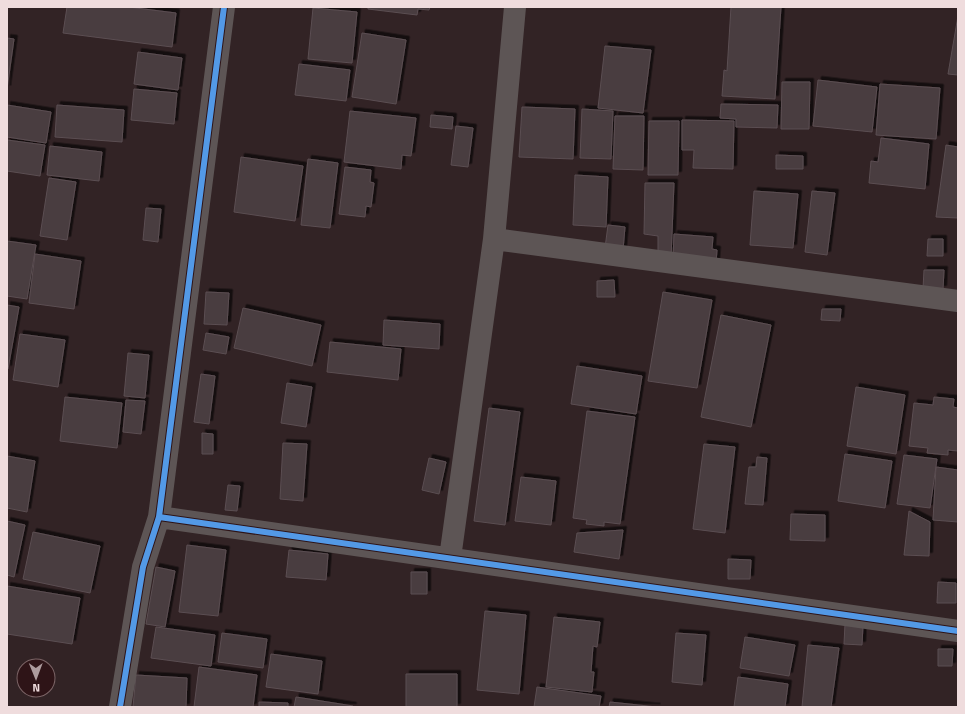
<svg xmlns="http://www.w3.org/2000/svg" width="965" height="714" viewBox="0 0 965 714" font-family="'Titillium Web',sans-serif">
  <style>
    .building { fill: #493c3f; stroke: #5b4e52; filter: url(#shadow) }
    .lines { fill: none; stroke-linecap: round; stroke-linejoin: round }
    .minor { stroke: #5d5555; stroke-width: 22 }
    .cycleway-casing { stroke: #2e1417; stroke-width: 8 }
    .cycleway { stroke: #5399e6; stroke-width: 6 }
  </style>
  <defs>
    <filter id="shadow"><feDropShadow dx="3.5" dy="-3.5" stdDeviation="0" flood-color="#0009"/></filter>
  </defs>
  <rect width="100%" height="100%" fill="#322325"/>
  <path class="building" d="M 67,7 L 128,7 L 176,13 L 172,47 L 63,33 Z
    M 368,7 L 430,7 L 429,10 L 418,9 L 417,15 L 368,9 Z
    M 731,7 L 781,7 L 775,99 L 722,96 L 724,70 L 727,71 Z
    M 313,8 L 357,12 L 352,63 L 308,59 Z
    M 958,16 L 958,75 L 948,74 Z
    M 362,33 L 406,40 L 396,104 L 352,97 Z
    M 7,38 L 14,39 L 7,89 Z
    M 605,46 L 651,50 L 643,113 L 598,108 Z
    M 138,52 L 182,58 L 178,90 L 134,84 Z
    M 299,64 L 350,70 L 346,101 L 295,95 Z
    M 818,80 L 877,87 L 872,132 L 813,126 Z
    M 782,82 L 810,82 L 809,129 L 781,129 Z
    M 880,84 L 940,88 L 936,139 L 876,135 Z
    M 134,89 L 177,93 L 174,124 L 131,120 Z
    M 721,104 L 778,105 L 777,128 L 736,127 L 736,119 L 720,118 Z
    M 7,105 L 51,112 L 46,143 L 7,137 Z
    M 57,105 L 124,110 L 122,142 L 55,137 Z
    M 522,107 L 575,109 L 573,159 L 519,157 Z
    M 582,109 L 613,111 L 611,159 L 580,158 Z
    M 350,111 L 416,118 L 411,156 L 402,155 L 401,169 L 344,162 Z
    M 431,115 L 453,117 L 452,129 L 430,127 Z
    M 615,116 L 644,116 L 643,170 L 613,169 Z
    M 682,120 L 734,121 L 733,169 L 693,168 L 694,150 L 682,150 Z
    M 649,121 L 679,121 L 678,175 L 648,175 Z
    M 456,126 L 473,128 L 468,167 L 451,165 Z
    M 881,138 L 929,144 L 925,189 L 869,183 L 871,161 L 878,162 Z
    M 7,140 L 45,145 L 40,176 L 7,171 Z
    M 946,145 L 958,147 L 958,218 L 936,217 Z
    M 50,146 L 102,152 L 99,181 L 47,175 Z
    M 776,155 L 803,156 L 803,169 L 776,169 Z
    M 241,157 L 303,166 L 295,221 L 234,212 Z
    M 308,159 L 338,163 L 330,228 L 301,225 Z
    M 345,167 L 371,170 L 370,182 L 374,183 L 371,207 L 366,206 L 365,217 L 339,214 Z
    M 575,175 L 608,177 L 606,227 L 573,225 Z
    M 49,178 L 76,182 L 67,240 L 40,236 Z
    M 645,183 L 674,183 L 671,259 L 658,258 L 658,236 L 644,234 Z
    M 754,191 L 798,194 L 793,248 L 750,245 Z
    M 812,191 L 835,193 L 827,255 L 805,252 Z
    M 146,208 L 161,209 L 158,242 L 143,240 Z
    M 608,225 L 625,227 L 623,250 L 605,248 Z
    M 674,234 L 713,237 L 712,249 L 717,250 L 716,262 L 673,259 Z
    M 928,239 L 943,239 L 943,256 L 927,256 Z
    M 7,241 L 36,245 L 27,299 L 7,296 Z
    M 35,254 L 81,261 L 74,309 L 29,303 Z
    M 924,270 L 944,270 L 943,289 L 923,289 Z
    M 614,280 L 615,297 L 597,297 L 597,281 Z
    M 206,292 L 229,293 L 227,325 L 204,324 Z
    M 663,292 L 712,300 L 697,388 L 648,381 Z
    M 7,305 L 19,307 L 8,369 L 7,369 Z
    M 243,308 L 321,325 L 312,366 L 234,348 Z
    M 822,309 L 841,309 L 840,321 L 821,320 Z
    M 721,315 L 771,325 L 751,427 L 701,417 Z
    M 384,320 L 440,324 L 439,349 L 383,345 Z
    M 206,333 L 229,337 L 226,354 L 203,350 Z
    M 20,334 L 65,340 L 58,387 L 13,380 Z
    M 330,342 L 401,349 L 398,380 L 327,372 Z
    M 128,353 L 149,355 L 145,398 L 124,396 Z
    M 577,366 L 642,376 L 636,414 L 571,404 Z
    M 201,374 L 215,376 L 209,424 L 194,422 Z
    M 287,383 L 312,387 L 306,427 L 281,423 Z
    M 856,387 L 905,395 L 896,454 L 847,446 Z
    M 65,397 L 122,403 L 117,448 L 60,441 Z
    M 934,397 L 954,399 L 953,407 L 958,408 L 958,451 L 948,450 L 948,455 L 927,453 L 928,448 L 909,446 L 914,403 L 933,405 Z
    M 126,400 L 145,401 L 141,434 L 123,432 Z
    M 489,408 L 520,412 L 505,525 L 474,521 Z
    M 587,411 L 635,417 L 620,524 L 604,522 L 604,526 L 586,524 L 587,520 L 573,518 Z
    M 202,433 L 213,434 L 213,454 L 202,454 Z
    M 283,443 L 307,444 L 303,501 L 280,499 Z
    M 704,444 L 735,447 L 725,533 L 693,529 Z
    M 845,454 L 892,461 L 885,508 L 838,501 Z
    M 904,455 L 937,459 L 930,508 L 897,504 Z
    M 7,456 L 35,461 L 27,512 L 7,508 Z
    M 757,457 L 767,458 L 763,505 L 745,504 L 749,467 L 756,467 Z
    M 429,458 L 446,462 L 439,494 L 422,490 Z
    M 936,467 L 958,470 L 958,522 L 933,520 Z
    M 521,477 L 556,481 L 551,525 L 515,521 Z
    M 228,485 L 240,486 L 237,511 L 225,510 Z
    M 909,511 L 930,522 L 929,556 L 904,555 Z
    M 791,514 L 825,515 L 825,541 L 790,540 Z
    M 7,521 L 25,525 L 14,577 L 7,575 Z
    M 623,530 L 619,559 L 574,552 L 577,533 Z
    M 33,532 L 100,546 L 90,593 L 23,579 Z
    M 187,545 L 226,550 L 218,616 L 179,612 Z
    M 289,550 L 328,554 L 326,580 L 286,577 Z
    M 728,559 L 751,560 L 750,579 L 728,579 Z
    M 156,567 L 175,571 L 165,627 L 146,624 Z
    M 411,572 L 427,572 L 427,594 L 411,594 Z
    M 938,582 L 956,583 L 956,603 L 937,603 Z
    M 7,586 L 80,598 L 72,644 L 7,634 Z
    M 485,611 L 526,615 L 519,694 L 477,690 Z
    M 554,617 L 600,622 L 597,647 L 593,646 L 591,672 L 594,672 L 592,692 L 546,687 Z
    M 845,624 L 863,625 L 862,645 L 844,644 Z
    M 156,627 L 215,635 L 211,666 L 151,658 Z
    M 222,633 L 267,639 L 263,668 L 218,662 Z
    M 676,633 L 706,635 L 702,685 L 672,682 Z
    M 745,637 L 795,645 L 789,676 L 740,668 Z
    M 808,645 L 839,648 L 831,707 L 802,707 Z
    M 938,649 L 953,649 L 952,666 L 938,666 Z
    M 271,654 L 322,661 L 318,694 L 266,687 Z
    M 199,667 L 257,675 L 253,707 L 194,707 Z
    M 406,674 L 457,674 L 457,707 L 406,707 Z
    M 136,675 L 187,678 L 186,707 L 133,707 Z
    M 738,677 L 788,684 L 785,707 L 734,707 Z
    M 537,687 L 601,696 L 599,707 L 534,707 Z
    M 296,697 L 353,706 L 353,707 L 294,707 Z
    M 259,702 L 288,703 L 288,707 L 259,707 Z
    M 610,702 L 657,707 L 609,707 Z"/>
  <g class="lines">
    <path class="minor" d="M 494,239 L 958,301
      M 159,517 L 958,631
      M 450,558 L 494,239 L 515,7
      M 120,707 L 143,567 L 159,517 L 224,7"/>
    <defs>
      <path id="cycleway" d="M 159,517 L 958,631
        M 120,707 L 143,567 L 159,517 L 224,7"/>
    </defs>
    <use href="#cycleway" class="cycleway-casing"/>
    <use href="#cycleway" class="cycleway"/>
  </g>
  <rect width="965" height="714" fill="none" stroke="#efdcdd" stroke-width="16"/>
  <g transform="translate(36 678) rotate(179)"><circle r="19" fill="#2e1417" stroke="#7b6466"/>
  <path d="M0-3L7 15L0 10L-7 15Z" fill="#ad9b9d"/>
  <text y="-6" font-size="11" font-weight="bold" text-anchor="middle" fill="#efdcdd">N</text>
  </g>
</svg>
